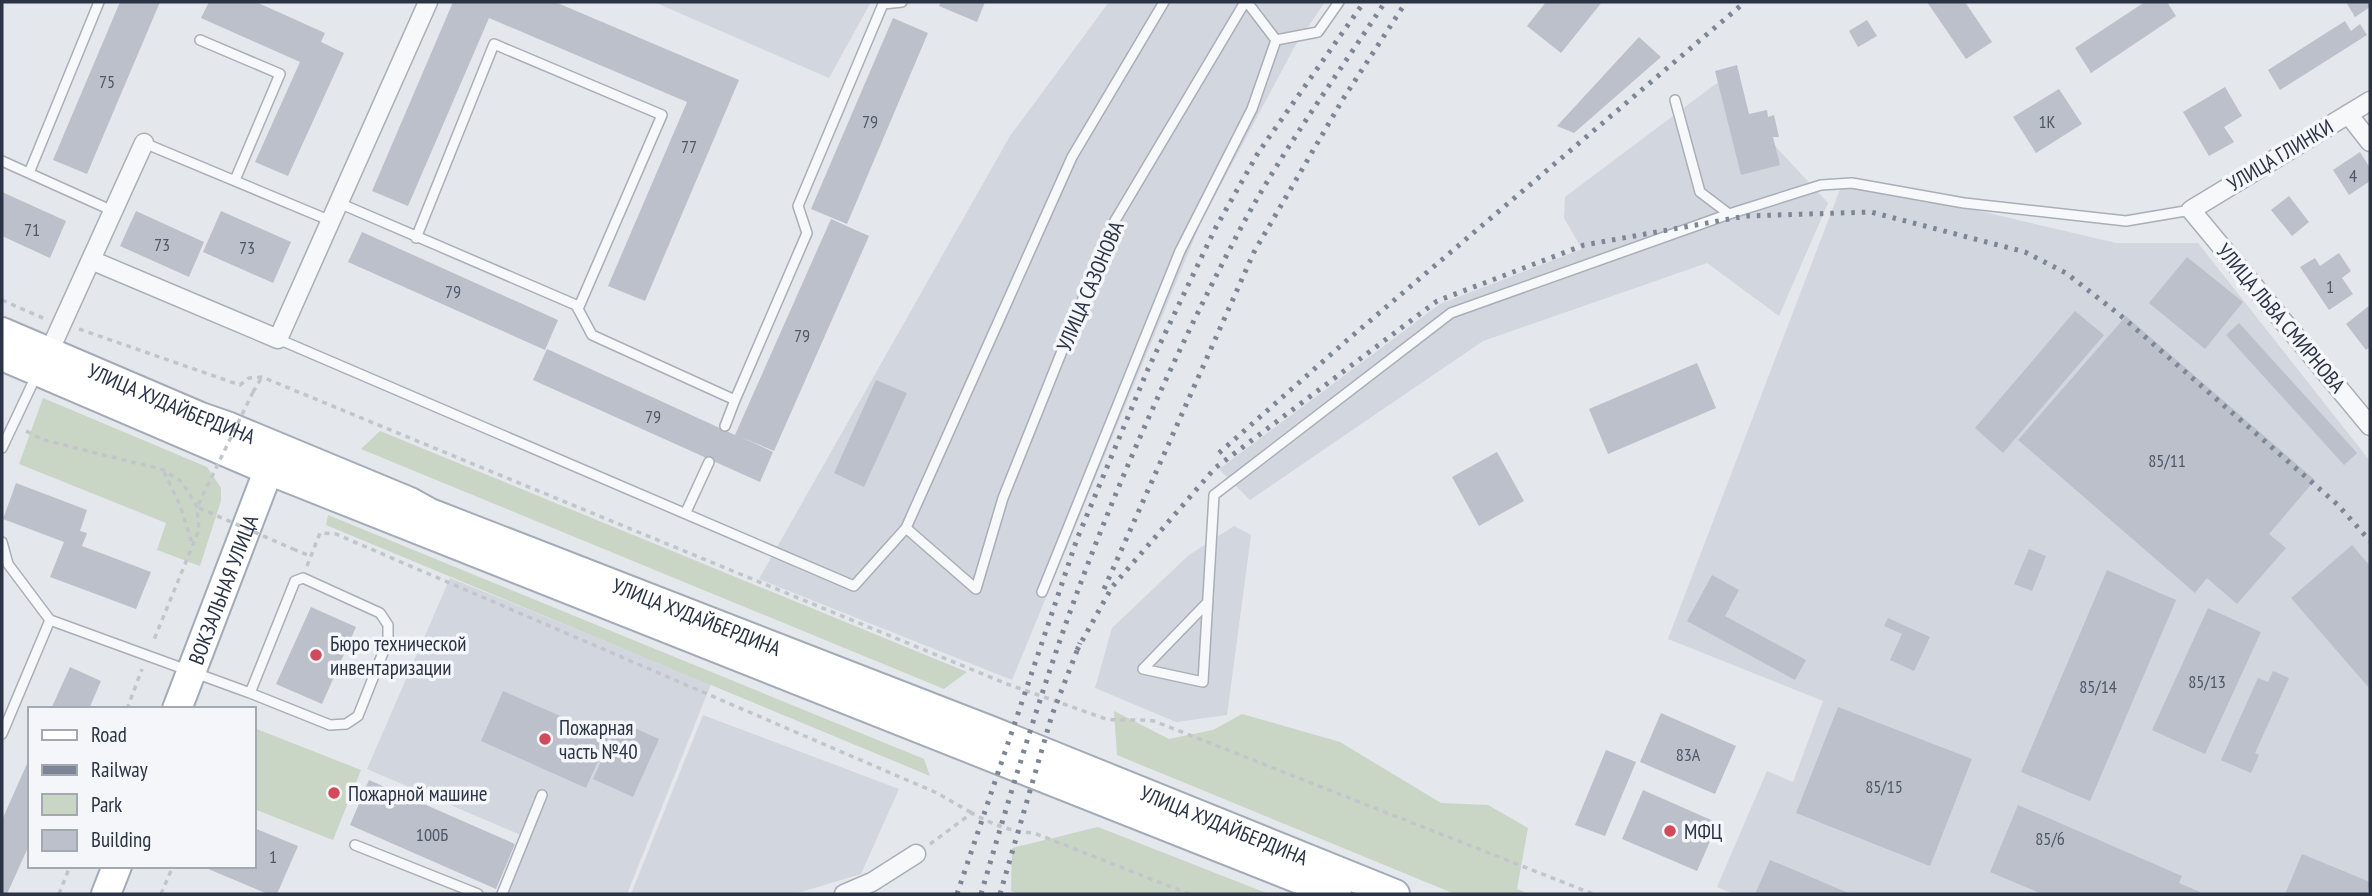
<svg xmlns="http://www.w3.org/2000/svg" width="2372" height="896" viewBox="0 0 2372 896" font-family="'PT Sans Narrow',sans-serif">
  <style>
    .built { fill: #d2d6de }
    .green { fill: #c9d6c5 }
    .building { fill: #bbc0ca }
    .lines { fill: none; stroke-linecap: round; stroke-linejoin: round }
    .lane-casing { stroke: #a9aeb7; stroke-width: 12 }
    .street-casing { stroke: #a9aeb7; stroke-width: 21 }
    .primary-casing { stroke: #a3abb8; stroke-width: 32 }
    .path { stroke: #c2c5cb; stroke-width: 3.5; stroke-dasharray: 5 5; stroke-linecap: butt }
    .lane { stroke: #f7f8fa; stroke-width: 9 }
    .street { stroke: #f7f8fa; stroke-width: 18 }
    .primary { stroke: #fff; stroke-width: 28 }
    .rail { stroke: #7d8696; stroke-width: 5; stroke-dasharray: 3.5 7; stroke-linecap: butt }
    .path-bridge { stroke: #c2c5cb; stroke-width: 3.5; stroke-dasharray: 5 5; stroke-linecap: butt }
    .poi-dot { fill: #d1495b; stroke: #f4f6f9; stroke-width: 2.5 }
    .labels { text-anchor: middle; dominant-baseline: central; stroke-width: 7; stroke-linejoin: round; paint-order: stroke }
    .number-label { font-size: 18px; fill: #4f5766 }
    .street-label { font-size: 21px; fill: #2b3445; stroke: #f4f6f9 }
    .poi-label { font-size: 21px; fill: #2b3445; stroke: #f4f6f9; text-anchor: start }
  </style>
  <rect width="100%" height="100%" fill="#e4e7ec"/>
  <path class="built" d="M 654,2 L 871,2 L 829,78 Z
    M 1109,2 L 1325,2 L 1295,46 L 1201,222 L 1012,680 L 759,579 L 1010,136 Z
    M 1717,83 L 1828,203 L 1779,316 L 1707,263 L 1483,341 L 1250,500 L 1219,469 L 1440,304 L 1582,249 L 1564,218 L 1565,197 Z
    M 1844,179 L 2116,243 L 2198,243 L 2370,461 L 2370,894 L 1734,894 L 1717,887 L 1767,771 L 1793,782 L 1823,701 L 1668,639 Z
    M 1234,526 L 1251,535 L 1227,715 L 1176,722 L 1095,688 L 1112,628 L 1189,555 Z
    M 450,578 L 711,684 L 627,894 L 501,894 L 523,836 L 367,769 Z
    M 703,715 L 899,789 L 861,874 L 794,894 L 631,894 Z"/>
  <path class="green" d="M 43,398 L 207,467 L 221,488 L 221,501 L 200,566 L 157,550 L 166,523 L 19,464 Z
    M 380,431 L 967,672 L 944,689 L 361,449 Z
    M 328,515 L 924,759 L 930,776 L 326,525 Z
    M 1114,711 L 1169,739 L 1213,730 L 1242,714 L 1340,742 L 1441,803 L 1488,805 L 1528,828 L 1517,889 L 1529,894 L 1455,894 L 1117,755 Z
    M 254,728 L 361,770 L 333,840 L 254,809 Z
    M 1098,827 L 1269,894 L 1019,894 L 1011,891 L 1012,848 Z"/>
  <path class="building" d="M 120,2 L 160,2 L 87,174 L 53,160 Z
    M 209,2 L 256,2 L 325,33 L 321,42 L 344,53 L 288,176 L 255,162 L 300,62 L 201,18 Z
    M 453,2 L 555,2 L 739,80 L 645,301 L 608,286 L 687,102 L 489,18 L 408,206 L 372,191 Z
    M 941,2 L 985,2 L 977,22 L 939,6 Z
    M 1546,2 L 1602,2 L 1561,53 L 1527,26 Z
    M 1927,2 L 1965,2 L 1992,42 L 1966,59 Z
    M 2145,2 L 2167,2 L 2176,16 L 2091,73 L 2075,48 Z
    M 2346,2 L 2370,2 L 2370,7 L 2355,17 Z
    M 893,18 L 928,33 L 847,224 L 811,209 Z
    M 1867,20 L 1877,36 L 1858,47 L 1849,31 Z
    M 2345,21 L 2351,31 L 2360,24 L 2367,35 L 2280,90 L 2268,70 Z
    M 1639,37 L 1661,57 L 1574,133 L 1557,126 Z
    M 1737,65 L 1749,114 L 1767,110 L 1768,117 L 1774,115 L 1779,137 L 1773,137 L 1780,165 L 1741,175 L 1715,71 Z
    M 2225,87 L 2242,116 L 2224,127 L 2234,142 L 2209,156 L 2183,112 Z
    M 2059,89 L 2082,124 L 2036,153 L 2013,117 Z
    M 2360,152 L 2370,168 L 2370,181 L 2349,195 L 2333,170 Z
    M 2,192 L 66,221 L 50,258 L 2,236 Z
    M 2289,196 L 2309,222 L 2292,236 L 2271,210 Z
    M 136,211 L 204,242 L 189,277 L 120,246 Z
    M 221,211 L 291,242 L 273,283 L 203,252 Z
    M 831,219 L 869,236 L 774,451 L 741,437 L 773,452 L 760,482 L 533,380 L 547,349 L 735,435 Z
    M 362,232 L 558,320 L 545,350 L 348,262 Z
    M 2339,253 L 2351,271 L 2342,278 L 2353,294 L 2329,310 L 2300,267 L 2315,258 L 2320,266 Z
    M 2187,257 L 2243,302 L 2205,349 L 2149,303 Z
    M 2370,305 L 2370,347 L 2366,350 L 2346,324 Z
    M 2075,311 L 2104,335 L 2003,453 L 1975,428 Z
    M 2126,316 L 2315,480 L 2269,534 L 2286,548 L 2237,604 L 2207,578 L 2195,593 L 2018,440 Z
    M 2239,323 L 2357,453 L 2344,465 L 2226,335 Z
    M 1697,363 L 1716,408 L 1608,454 L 1589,409 Z
    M 876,380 L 907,393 L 864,487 L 834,473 Z
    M 1497,452 L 1524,501 L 1479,526 L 1452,477 Z
    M 16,483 L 87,510 L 80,531 L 87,533 L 82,546 L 151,572 L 136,609 L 50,577 L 64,542 L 3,519 Z
    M 2352,545 L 2370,566 L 2370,689 L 2291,598 Z
    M 2029,549 L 2046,556 L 2032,591 L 2014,584 Z
    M 2107,570 L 2176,600 L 2090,801 L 2021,772 Z
    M 1712,575 L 1739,590 L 1725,616 L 1806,660 L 1795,680 L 1687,621 Z
    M 311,607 L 356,627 L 322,704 L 276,684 Z
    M 2208,608 L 2261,632 L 2205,754 L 2152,730 Z
    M 1888,618 L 1930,637 L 1914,671 L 1890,660 L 1902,634 L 1884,626 Z
    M 70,667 L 101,681 L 89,709 L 51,709 Z
    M 2273,671 L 2289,678 L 2255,753 L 2259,755 L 2251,773 L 2221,760 L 2258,678 L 2268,682 Z
    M 503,691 L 609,737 L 586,788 L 481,741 Z
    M 1838,707 L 1972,759 L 1930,866 L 1796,813 Z
    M 1661,713 L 1736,746 L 1715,794 L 1640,762 Z
    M 619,721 L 659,739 L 633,797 L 593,779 Z
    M 1606,750 L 1636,762 L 1605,836 L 1575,825 Z
    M 30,757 L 30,843 L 7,894 L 2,894 L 2,820 Z
    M 369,780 L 515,844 L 496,889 L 350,825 Z
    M 1643,790 L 1718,823 L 1697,871 L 1622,839 Z
    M 2018,805 L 2182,876 L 2179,883 L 2200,892 L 2199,894 L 2042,894 L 1990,872 Z
    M 254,828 L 298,846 L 277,894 L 268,894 L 201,866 L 254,866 Z
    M 2302,854 L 2370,882 L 2367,894 L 2285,894 Z
    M 1770,860 L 1851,894 L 1755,894 Z"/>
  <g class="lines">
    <defs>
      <path id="lane" d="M 1164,2 L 1072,157 L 906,528 L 976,589 L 1003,498 L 1113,224 L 1245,2
        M 200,40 L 280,74 L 235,180
        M 1276,40 L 1318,32 L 1339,2
        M 1675,100 L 1700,192 L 1729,214
        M 144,143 L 331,221
        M 2,161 L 113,211
        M 29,173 L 99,2
        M 339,203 L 576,305 L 592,335 L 735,400 L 725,426
        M 416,238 L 494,44 L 662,115 L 578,309
        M 278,339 L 854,586 L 906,528
        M 735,400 L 807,233 L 798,206 L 883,4 L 902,2
        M 2,448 L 37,374
        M 686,512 L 709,462
        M 2,542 L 8,564 L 50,620 L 250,693 L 330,725 L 346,724 L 358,716 L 388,640 L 388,625 L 380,613 L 303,578 L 295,581 L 250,693
        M 1042,592 L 1180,251 L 1252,109 L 1276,40 L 1247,2
        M 1208,602 L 1143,669 L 1203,682 L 1214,495 L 1451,313 L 1729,214 L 1821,185 L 1852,183 L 1964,203 L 2126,221 L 2191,210
        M 2,734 L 50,620
        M 355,845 L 478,894
        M 502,894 L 542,795"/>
      <path id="street" d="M 2370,101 L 2191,210 L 2370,426
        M 2348,114 L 2370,142
        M 91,260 L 278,339 L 428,2
        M 49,352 L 144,143
        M 844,894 L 872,882 L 916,854"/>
      <g id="primary">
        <path id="s1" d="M 2,332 L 201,417 L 227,426 L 410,502 L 430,513 L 994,732 L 1395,894"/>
        <path d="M 2,356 L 268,470 L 1337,894"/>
        <path id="s2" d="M 177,709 L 275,453"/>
        <path d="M 106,894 L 117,866"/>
      </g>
    </defs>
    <use href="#lane" class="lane-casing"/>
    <use href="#street" class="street-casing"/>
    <use href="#primary" class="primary-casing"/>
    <path class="path" d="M 2,300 L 45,319
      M 79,329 L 240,385 L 249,378 L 262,377 L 1007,684 L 1106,719 C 1122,721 1137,719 1154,721 L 1593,894
      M 253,392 L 262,377
      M 26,431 L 44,440 L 164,470 L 182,482 L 197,507 L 199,530 L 153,642
      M 164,472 L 180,505 L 193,546
      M 293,549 L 310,556
      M 307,566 L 320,533 L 336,534 L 937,793 L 972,813
      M 127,709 L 142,669
      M 930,844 L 972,813 C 992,824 1011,832 1034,833 L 1189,894
      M 59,894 L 70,866
      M 161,894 L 173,866"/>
    <use href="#lane" class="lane"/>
    <use href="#street" class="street"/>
    <use href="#primary" class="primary"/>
    <path class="rail" d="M 1219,453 L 1345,342 L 1745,2
      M 1104,589 L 1254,252 L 1343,99 L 1406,2
      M 1077,650 L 1112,587 L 1215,468 L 1437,301 L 1584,245 L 1746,216 L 1871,212 L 2025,252 L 2066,273 L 2120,315 L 2338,505 L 2370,541
      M 957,894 L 1077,539 L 1148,369 L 1215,229 L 1258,153 L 1364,2
      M 981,894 C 1005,812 1030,728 1058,646 C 1106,507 1167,370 1235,239 C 1278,156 1334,80 1385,2
      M 1000,894 L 1052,715 L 1080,643"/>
    <path class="path-bridge" d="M 253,392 L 197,507 L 293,549"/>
  </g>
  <g class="poi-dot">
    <circle cx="316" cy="655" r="7"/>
    <circle cx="545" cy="739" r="7"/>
    <circle cx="334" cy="793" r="7"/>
    <circle cx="1670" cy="831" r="7"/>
  </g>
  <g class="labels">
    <g class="number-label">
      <text x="107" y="81">75</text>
      <text x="870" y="121">79</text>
      <text x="2047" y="121">1К</text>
      <text x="689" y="146">77</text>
      <text x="2353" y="175">4</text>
      <text x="32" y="229">71</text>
      <text x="162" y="244">73</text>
      <text x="247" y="247">73</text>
      <text x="2330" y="286">1</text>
      <text x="453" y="291">79</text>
      <text x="802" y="335">79</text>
      <text x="653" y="416">79</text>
      <text x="2167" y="460">85/11</text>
      <text x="2207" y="681">85/13</text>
      <text x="2098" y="686">85/14</text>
      <text x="1688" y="754">83А</text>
      <text x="1884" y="786">85/15</text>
      <text x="432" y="834">100Б</text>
      <text x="2050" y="838">85/6</text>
      <text x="273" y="856">1</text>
    </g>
    <g class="street-label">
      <text transform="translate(2280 155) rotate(-31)">УЛИЦА ГЛИНКИ</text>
      <text transform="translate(1090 286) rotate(-67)">УЛИЦА САЗОНОВА</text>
      <text transform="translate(2281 318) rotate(50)">УЛИЦА ЛЬВА СМИРНОВА</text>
      <text stroke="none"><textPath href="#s1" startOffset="184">УЛИЦА ХУДАЙБЕРДИНА</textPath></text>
      <text stroke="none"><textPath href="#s2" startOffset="128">ВОКЗАЛЬНАЯ УЛИЦА</textPath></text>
      <text stroke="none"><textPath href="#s1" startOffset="751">УЛИЦА ХУДАЙБЕРДИНА</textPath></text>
      <text stroke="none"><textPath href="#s1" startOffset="1318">УЛИЦА ХУДАЙБЕРДИНА</textPath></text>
    </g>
    <g class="poi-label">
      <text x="330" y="643">Бюро технической<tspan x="330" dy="24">инвентаризации</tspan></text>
      <text x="559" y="727">Пожарная<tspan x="559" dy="24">часть №40</tspan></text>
      <text x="348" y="793">Пожарной машине</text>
      <text x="1684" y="831">МФЦ</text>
    </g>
  </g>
  <rect width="2372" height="896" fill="none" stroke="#2b3445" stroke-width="7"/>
  <rect x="28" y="707" width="228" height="161" fill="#f4f6f9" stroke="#a4a8b1" stroke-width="2"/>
  <rect x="42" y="730" width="35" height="10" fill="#ffffff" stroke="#a4a8b1" stroke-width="2"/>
  <text x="91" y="742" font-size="21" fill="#2b3445">Road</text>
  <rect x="42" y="765" width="35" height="10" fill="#7d8696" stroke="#a4a8b1" stroke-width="2"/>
  <text x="91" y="777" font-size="21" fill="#2b3445">Railway</text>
  <rect x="42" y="794" width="35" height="21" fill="#c9d6c5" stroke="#a4a8b1" stroke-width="2"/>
  <text x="91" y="812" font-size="21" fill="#2b3445">Park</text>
  <rect x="42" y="830" width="35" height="21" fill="#bbc0ca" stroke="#a4a8b1" stroke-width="2"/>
  <text x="91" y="847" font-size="21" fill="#2b3445">Building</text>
</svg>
